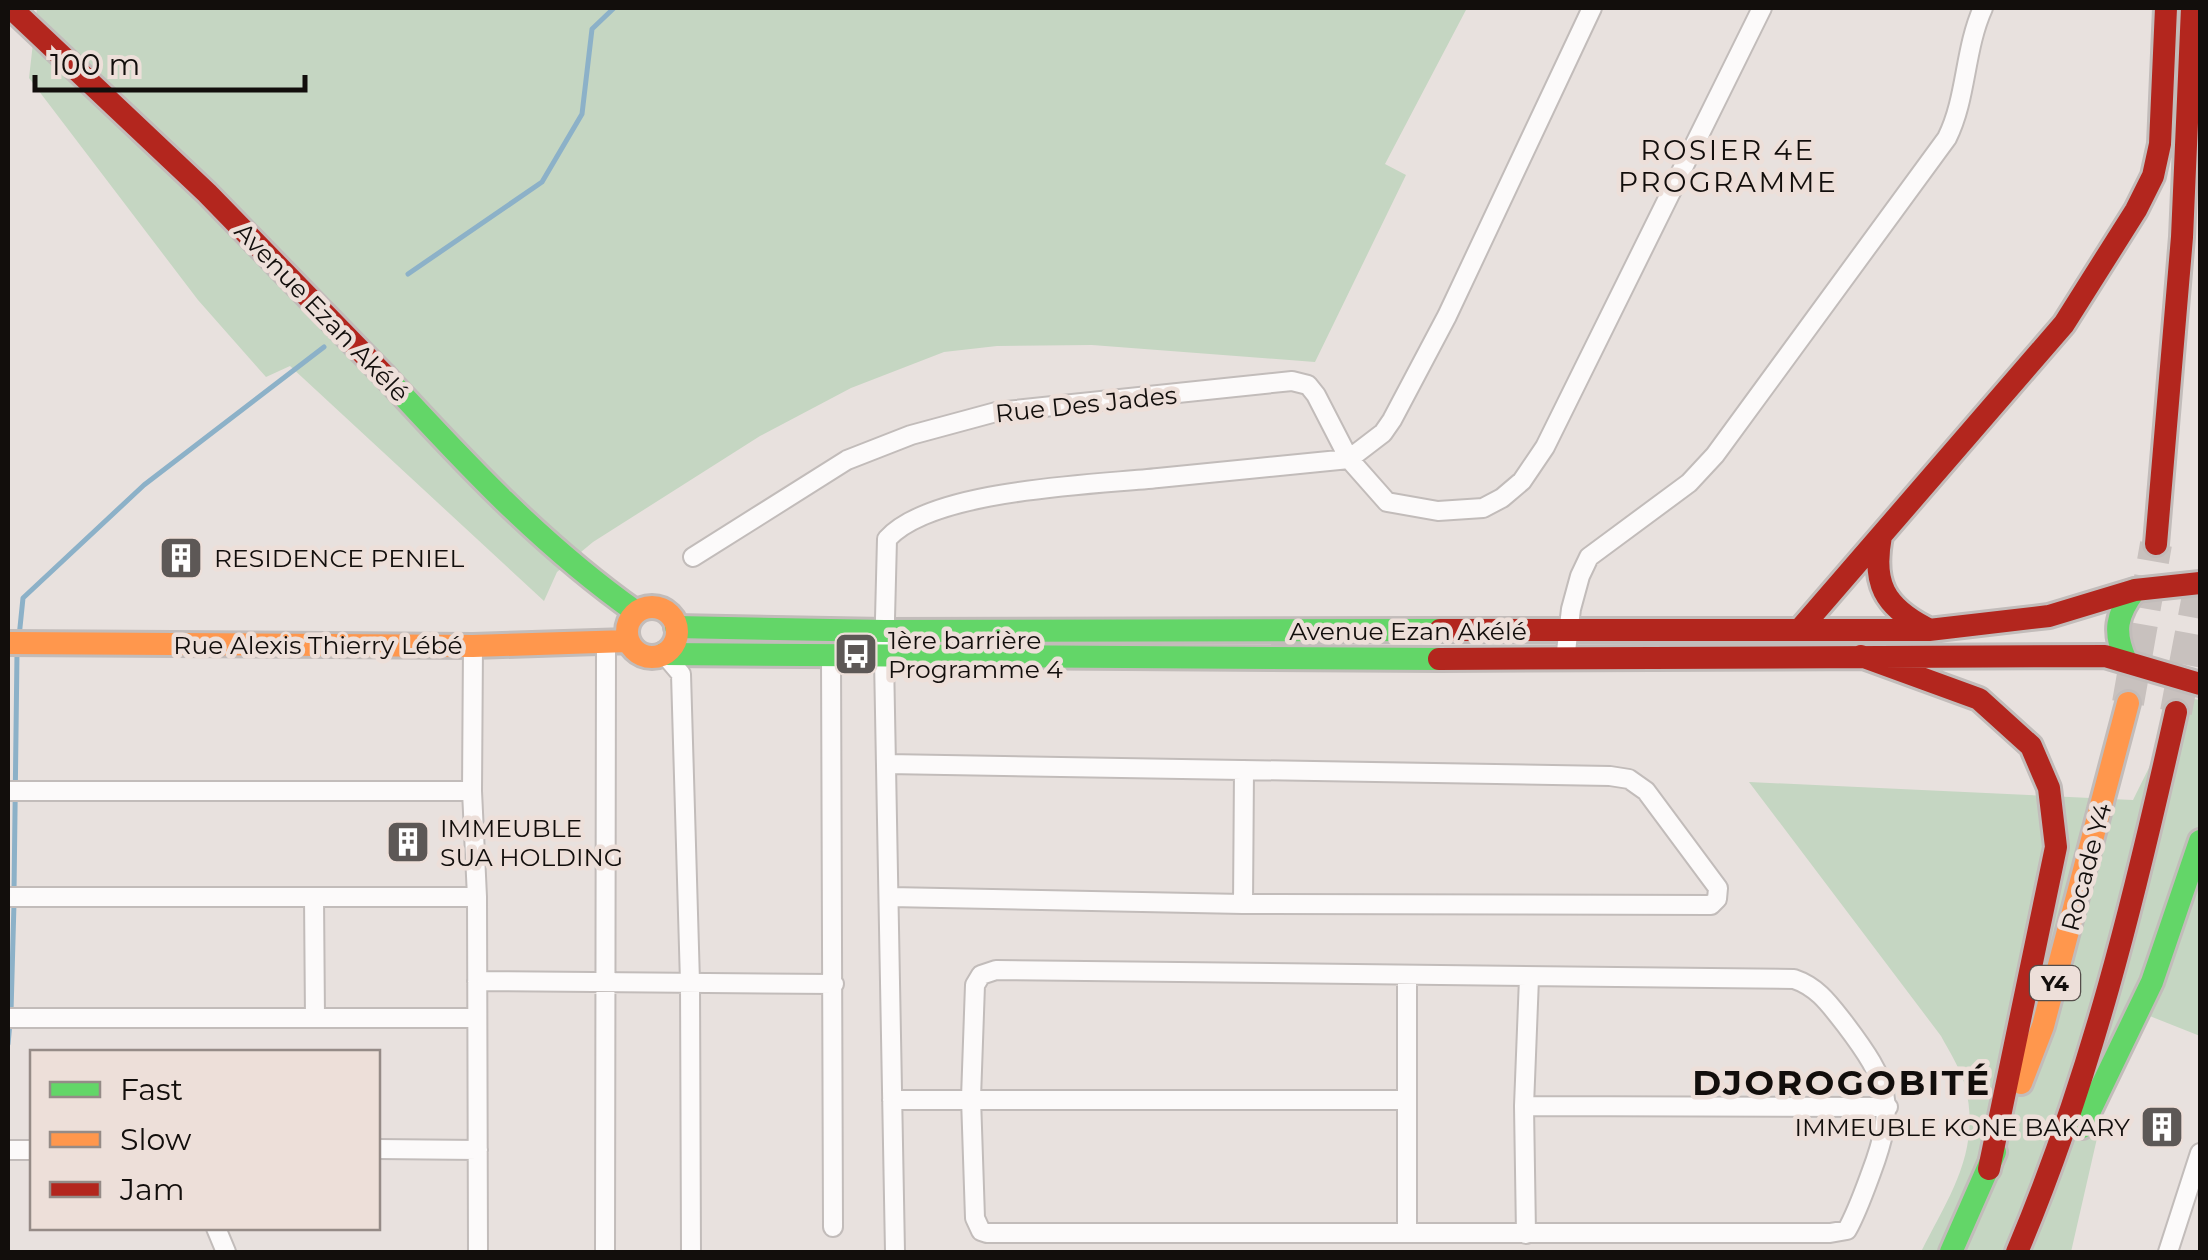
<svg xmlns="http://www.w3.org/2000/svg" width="2208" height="1260" viewBox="0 0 2208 1260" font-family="Montserrat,sans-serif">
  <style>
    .green { fill: #c5d6c2 }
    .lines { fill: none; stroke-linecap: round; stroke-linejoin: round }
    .stream { stroke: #8cb1c8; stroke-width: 5 }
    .highway-tunnel { stroke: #c8c1be; stroke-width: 32; stroke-dasharray: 32 16; stroke-linecap: butt }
    .street-casing { stroke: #c2bcba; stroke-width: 22 }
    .fast-casing { stroke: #c2bcba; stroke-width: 28 }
    .slow-casing { stroke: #c2bcba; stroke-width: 28 }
    .jam-casing { stroke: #c2bcba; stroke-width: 28 }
    .street { stroke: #fcfafa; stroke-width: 18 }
    .fast { stroke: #63d668; stroke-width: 22 }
    .slow { stroke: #ff974d; stroke-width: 22 }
    .jam { stroke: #b3261e; stroke-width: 22 }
    .labels { text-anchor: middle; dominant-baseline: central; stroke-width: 9; stroke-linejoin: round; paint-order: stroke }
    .shield { fill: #eddfd9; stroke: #544d4a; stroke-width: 2.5 }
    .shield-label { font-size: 22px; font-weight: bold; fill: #120e0c }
    .street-label { font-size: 25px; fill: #120e0c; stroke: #eddfd9 }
    .poi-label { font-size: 25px; fill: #120e0c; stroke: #eddfd9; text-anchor: start }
    .neighbourhood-label { font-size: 28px; letter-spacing: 2.5px; fill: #120e0c; stroke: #eddfd9 }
    .district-label { font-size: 35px; font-weight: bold; letter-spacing: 2.5px; fill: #120e0c; stroke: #eddfd9 }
  </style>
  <rect width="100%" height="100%" fill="#e8e1de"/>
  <path class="green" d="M 37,8 L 1467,8 L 1385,164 L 1406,175 L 1315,362 L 1092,345 L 997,346 L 944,352 L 851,388 L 760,436 L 593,542 L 557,572 L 544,601 L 290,366 L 266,377 L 198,300 L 29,78 Z
    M 2184,697 L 2200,700 L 2200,1036 L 2127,1007 L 2071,1252 L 1921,1252 C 1949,1196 1982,1151 1965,1085 C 1960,1068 1949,1051 1941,1036 L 1749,782 L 2133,800 Z"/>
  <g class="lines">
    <path class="stream" d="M 408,274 L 542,182 L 582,114 L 592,29 L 614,8
      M 19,637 L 23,598 L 144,485 L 324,347
      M 14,892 L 17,653
      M 11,1012 L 14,903
      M 8,1044 L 10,1023"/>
    <path class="highway-tunnel" d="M 2128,703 L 2156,544
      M 2176,712 L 2200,585"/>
    <defs>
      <path id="street" d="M 693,557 L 847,460 L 911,435 L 996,412 L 1292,381 L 1308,385 L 1316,395 L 1349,459 L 1387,502 L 1438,511 L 1483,508 L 1502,498 L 1522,481 L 1545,447 L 1762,8
        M 473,646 L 472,791 L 477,897 L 478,1252
        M 664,654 L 681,674 L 690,982 L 691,1252
        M 831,657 L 833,1227
        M 1565,660 L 1571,609 L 1580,576 L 1589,557 L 1689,483 L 1715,455 L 1947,138 C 1967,98 1964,50 1983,8
        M 887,764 L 1610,776 L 1629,779 L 1646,791 L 1718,888 L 1717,899 L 1711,905 L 1243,904 L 890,897
        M 8,791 L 472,791
        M 8,897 L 477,897
        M 314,897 L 315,1018
        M 1243,904 L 1244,770
        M 996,970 L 1794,979 C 1818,987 1830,1005 1845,1024 C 1889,1082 1897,1104 1871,1173 C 1864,1192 1857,1212 1847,1230 L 1830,1233 L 987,1233 L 981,1231 L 975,1218 L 971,1098 L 975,985 L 981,975 Z
        M 1407,976 L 1407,1232
        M 477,981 L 834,984
        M 8,1018 L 477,1018
        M 892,1100 L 1407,1100
        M 1524,1106 L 1888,1107
        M 378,1149 L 478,1150
        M 8,1150 L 32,1150
        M 216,1228 L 226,1252
        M 1526,1234 L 1524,1106 L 1529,978
        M 605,1252 L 606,642
        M 895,1252 L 884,658 L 887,539 C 932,489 1092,485 1158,478 C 1222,472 1285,465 1349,459 L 1383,433 L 1392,420 L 1447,316 L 1592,8
        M 2168,1252 L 2200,1153"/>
      <path id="fast" d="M 384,375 C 463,461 540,544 636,612
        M 676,627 L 884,631 L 1440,630
        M 664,654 L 1439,659
        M 2126,661 C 2113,632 2116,615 2135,590
        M 2082,1127 L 2152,982 L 2200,841
        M 1951,1252 L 1995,1152"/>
      <path id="slow" d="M627 632a25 25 0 1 1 50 0a25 25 0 1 1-50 0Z
        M 8,643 L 473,646 L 628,641
        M 2021,1083 L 2043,1026 L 2128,703"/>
      <path id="jam" d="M 11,8 L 207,193 L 384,375
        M 1881,536 C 1872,583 1884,606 1926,628
        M 2156,544 L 2182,237 L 2192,8
        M 1801,628 L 2064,324 L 2136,210 L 2153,176 L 2160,144 L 2166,8
        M 1440,630 L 1929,630 L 2049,616 L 2135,590 L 2200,583
        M 1861,656 L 1979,699 L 2031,746 L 2049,788 L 2056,847 L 1989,1169
        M 1439,659 L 2105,656 L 2200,684
        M 2017,1252 C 2091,1078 2135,896 2176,712"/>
    </defs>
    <use href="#street" class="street-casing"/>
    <use href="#fast" class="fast-casing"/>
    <use href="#slow" class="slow-casing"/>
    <use href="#jam" class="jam-casing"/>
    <use href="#street" class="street"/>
    <use href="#fast" class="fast"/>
    <use href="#slow" class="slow"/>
    <use href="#jam" class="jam"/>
  </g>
  <defs>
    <symbol id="building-square" viewBox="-11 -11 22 22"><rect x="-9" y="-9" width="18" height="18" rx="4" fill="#5d5856" stroke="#eddfd9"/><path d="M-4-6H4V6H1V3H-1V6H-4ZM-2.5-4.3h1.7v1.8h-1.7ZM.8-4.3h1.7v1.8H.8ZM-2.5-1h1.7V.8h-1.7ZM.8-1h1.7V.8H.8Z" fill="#fff"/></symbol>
    <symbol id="bus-square" viewBox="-11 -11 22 22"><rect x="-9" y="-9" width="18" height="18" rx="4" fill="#5d5856" stroke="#eddfd9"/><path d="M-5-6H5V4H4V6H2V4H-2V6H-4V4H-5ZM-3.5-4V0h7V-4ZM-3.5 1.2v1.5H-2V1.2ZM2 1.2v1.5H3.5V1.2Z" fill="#fff"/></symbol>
  </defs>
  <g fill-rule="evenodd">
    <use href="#building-square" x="156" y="533" width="50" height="50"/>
    <use href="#bus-square" x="831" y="629" width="50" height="50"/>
    <use href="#building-square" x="383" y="817" width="50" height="50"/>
    <use href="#building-square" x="2137" y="1102" width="50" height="50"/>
  </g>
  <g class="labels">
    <rect class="shield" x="2030" y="966" width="50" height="34" rx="8"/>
    <g class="shield-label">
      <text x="2055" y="983">Y4</text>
    </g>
    <g class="street-label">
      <text transform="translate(322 312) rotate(46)">Avenue Ezan Akélé</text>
      <text transform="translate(1086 404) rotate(-6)">Rue Des Jades</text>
      <text x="1408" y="631">Avenue Ezan Akélé</text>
      <text x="318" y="645">Rue Alexis Thierry Lébé</text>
      <text transform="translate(2086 867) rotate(-75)">Rocade Y4</text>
    </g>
    <g class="poi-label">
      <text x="214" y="558">RESIDENCE PENIEL</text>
      <text x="888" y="640">1ère barrière<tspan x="888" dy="29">Programme 4</tspan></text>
      <text x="440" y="828">IMMEUBLE<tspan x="440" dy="29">SUA HOLDING</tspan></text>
      <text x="2130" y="1127" text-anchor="end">IMMEUBLE KONE BAKARY</text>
    </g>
    <g class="neighbourhood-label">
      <text x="1728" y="150">ROSIER 4E<tspan x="1728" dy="32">PROGRAMME</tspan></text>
    </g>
    <g class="district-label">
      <text x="1842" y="1082">DJOROGOBITÉ</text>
    </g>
  </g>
  <rect width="2208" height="1260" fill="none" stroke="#120e0c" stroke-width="20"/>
  <rect x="30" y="1050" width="350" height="180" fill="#eddfd9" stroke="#958b87" stroke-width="2.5"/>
  <rect x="50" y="1082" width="50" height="15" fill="#63d668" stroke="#958b87" stroke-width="2.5"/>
  <text x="120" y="1100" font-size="30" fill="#120e0c">Fast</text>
  <rect x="50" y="1132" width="50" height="15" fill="#ff974d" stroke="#958b87" stroke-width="2.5"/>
  <text x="120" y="1150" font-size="30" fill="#120e0c">Slow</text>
  <rect x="50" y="1182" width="50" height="15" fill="#b3261e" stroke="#958b87" stroke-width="2.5"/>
  <text x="120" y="1200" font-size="30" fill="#120e0c">Jam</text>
  <path d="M35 75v15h270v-15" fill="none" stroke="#120e0c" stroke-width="5"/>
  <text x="50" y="75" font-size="30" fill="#120e0c" stroke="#eddfd9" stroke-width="8" paint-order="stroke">100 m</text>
</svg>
